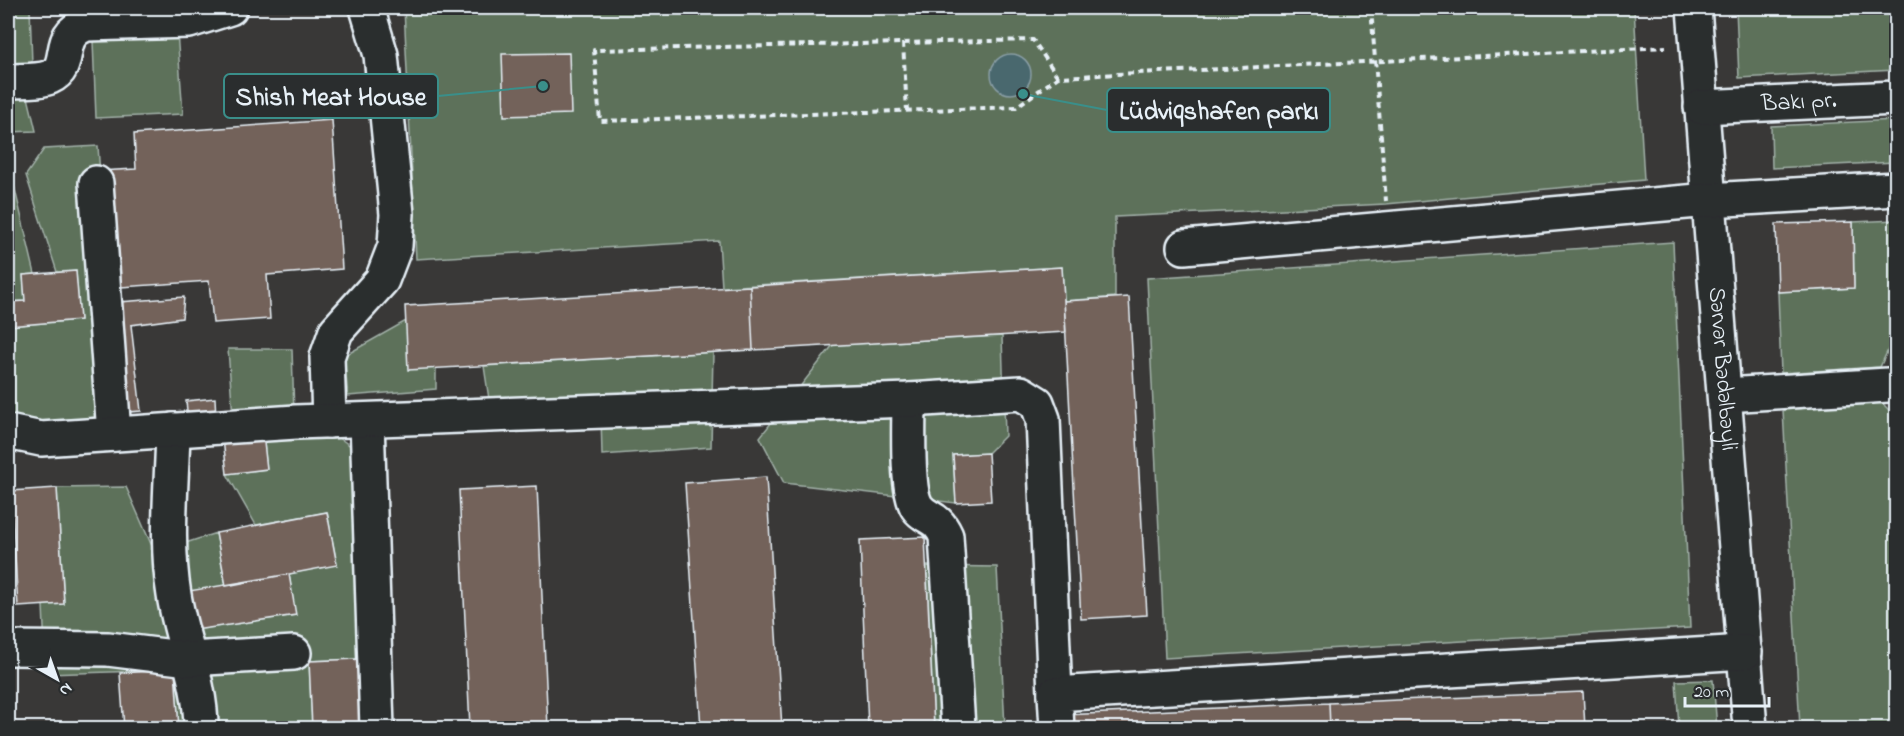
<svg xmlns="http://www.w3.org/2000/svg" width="1904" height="736" viewBox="0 0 1904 736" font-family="'Indie Flower',sans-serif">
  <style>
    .green { fill: #5d715a; stroke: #a2b1a9; stroke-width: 1.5 }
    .water { fill: #4a676e; stroke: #899ea5; stroke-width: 1.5 }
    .building { fill: #73625a; stroke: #e8f1f8; stroke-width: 1.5 }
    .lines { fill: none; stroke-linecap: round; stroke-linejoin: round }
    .minor-casing { stroke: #e8f1f8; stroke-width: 38 }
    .path { stroke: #e8f1f8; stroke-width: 4; stroke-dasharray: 6 4.5; stroke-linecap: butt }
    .minor { stroke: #2a2d2e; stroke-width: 33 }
    .labels { text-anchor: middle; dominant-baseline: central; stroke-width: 4.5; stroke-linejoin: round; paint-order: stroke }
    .street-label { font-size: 24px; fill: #e8f1f8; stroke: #2a2d2e }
    .leader { fill: none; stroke: #3a8f8a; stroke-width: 2 }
    .callout-dot { fill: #3a8f8a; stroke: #2a2d2e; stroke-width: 2 }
    .callout { fill: #2a2d2e; stroke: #3a8f8a; stroke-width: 2 }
    .callout-label { font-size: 26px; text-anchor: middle; font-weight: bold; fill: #e8f1f8 }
  </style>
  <rect width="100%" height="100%" fill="#393837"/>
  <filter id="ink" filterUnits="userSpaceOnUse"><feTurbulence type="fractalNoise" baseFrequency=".0167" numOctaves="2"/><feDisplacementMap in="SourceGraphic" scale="12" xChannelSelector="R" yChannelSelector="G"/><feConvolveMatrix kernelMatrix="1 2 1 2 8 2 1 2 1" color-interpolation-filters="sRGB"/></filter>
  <g filter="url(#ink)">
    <path class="green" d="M 8,8 L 30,8 L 32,64 L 8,65 Z
      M 404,8 L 1634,8 L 1644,180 L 1386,204 L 1115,217 L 1115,297 L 1064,301 L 1062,267 L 722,287 L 719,241 L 416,259 Z
      M 1736,8 L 1896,8 L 1896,70 L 1739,78 Z
      M 177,32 L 183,114 L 96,118 L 93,41 Z
      M 27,93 L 36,131 L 8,132 L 8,95 Z
      M 1896,120 L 1896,162 L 1772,168 L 1771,126 Z
      M 98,146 L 117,423 L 8,427 L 8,326 L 80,320 L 76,271 L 57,272 L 26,175 L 44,149 Z
      M 8,160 L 35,274 L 23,275 L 25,301 L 8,302 Z
      M 1896,220 L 1896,343 L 1888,350 L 1880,367 L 1781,373 L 1778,292 L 1854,288 L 1853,222 Z
      M 1673,242 L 1690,628 L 1165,658 L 1147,278 Z
      M 406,321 L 436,368 L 436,389 L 348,396 L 344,356 Z
      M 1002,336 L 1005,436 L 988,453 L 953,455 L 956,503 L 784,483 L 760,437 L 833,345 Z
      M 228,349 L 292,349 L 294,415 L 233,417 Z
      M 713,352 L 711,447 L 602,455 L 601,415 L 492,419 L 484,366 Z
      M 1881,402 L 1896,417 L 1896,728 L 1800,728 L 1783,410 Z
      M 332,433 L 385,470 L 383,525 L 356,534 L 357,659 L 309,661 L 312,728 L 179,728 L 175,670 L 46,674 L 43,605 L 64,603 L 57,488 L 126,487 L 155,553 L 216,533 L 226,586 L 195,630 L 295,615 L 289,574 L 337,564 L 327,512 L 256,525 L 227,474 L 267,469 L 263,434 Z
      M 927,566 L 997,567 L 1005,728 L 934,728 Z
      M 1713,680 L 1717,728 L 1679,728 L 1676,681 Z"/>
    <path class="water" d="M991 74a20 20 0 1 1 40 0a20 20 0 1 1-40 0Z"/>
    <path class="building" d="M 569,53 L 571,114 L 504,116 L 502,54 Z
      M 332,120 L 342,269 L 267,275 L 270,319 L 213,323 L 209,281 L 106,288 L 98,171 L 136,169 L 134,134 Z
      M 1853,222 L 1854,288 L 1778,292 L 1776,224 Z
      M 1062,267 L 1066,332 L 753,350 L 750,286 Z
      M 76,271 L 80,320 L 8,326 L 8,302 L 25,301 L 23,275 Z
      M 750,286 L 753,350 L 408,370 L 405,306 Z
      M 184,297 L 182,318 L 131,325 L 141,411 L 116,413 L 106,303 Z
      M 1129,297 L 1147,615 L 1081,619 L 1064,301 Z
      M 215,398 L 216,418 L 188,420 L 186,401 Z
      M 263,434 L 267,469 L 227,474 L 223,439 Z
      M 988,453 L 991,501 L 956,503 L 953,455 Z
      M 766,477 L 782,728 L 701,728 L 685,483 Z
      M 537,486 L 548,728 L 470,728 L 459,490 Z
      M 57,488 L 64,604 L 18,607 L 11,491 Z
      M 327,512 L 337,565 L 226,586 L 216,533 Z
      M 925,537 L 934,728 L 868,728 L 860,540 Z
      M 289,574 L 296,615 L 195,630 L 189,591 Z
      M 357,659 L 360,728 L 312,728 L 309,661 Z
      M 175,670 L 179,728 L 124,728 L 120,673 Z
      M 1583,692 L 1585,728 L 1330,728 L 1329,703 Z
      M 1329,703 L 1330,728 L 1063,728 L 1063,715 Z"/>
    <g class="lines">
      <defs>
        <g id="minor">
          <path id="s1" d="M 1694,8 L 1750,728"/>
          <path d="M 8,81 C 20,80 38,82 50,77 C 75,66 53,35 87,24 L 189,21 L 230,8"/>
          <path id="s2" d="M 1701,107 L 1896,98"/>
          <path d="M 96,183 L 114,434"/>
          <path d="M 1184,247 L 1709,200 L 1896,189"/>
          <path d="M 1725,395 L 1888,385"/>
          <path d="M 909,400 C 909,423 906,490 917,507 C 926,520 936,514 946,536 L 958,728"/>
          <path d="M 367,420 L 377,728"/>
          <path d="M 329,421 L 327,357 L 336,331 L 382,280 L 395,246 L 397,214 L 381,55 L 367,8"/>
          <path d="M 173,430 C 172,484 165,541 174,595 C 181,640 201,682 201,728"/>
          <path d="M 8,432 L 41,439 L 296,422 L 909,400 L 1021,393 L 1037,403 L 1043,419 L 1055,694"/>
          <path d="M 8,648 L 108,649 L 189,659 L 294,653"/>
          <path d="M 1057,728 L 1055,694 L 1745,652"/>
        </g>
      </defs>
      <use href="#minor" class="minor-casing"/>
      <path class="path" d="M 1371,8 L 1386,201
        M 1725,11 L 1811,8
        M 903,43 L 907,111
        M 1058,77 L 1033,40 L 594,50 L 600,121 L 1016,107 L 1058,77 L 1666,47"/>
      <use href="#minor" class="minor"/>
    </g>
  </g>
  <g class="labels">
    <g class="street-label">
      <text stroke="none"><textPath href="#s2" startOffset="98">Bakı pr.</textPath></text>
      <text stroke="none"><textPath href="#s1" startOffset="362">Sərvər Bədəlbəyli</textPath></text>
    </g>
  </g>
  <path class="leader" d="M543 86L438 96M1023 94L1107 110"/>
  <g class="callout-dot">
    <circle cx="543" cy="86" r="6"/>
    <circle cx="1023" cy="94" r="6"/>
  </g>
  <g class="callout">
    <rect x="224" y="74" width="214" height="44" rx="6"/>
    <rect x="1107" y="88" width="223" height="44" rx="6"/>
  </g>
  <g class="callout-label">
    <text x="331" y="105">Shish Meat House</text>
    <text x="1219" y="119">Lüdviqshafen parkı</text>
  </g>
  <rect width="1904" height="736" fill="none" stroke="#2a2d2e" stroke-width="30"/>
  <rect x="15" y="15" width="1874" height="706" fill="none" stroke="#e8f1f8" stroke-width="2" filter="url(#ink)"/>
  <g transform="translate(57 679) rotate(140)" stroke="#2a2d2e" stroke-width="4.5" paint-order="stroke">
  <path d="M0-4.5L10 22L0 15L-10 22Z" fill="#e8f1f8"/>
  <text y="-9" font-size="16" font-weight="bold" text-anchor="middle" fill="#e8f1f8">N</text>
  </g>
  <path d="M1685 697v9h84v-9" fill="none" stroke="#e8f1f8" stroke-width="3"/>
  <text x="1694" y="697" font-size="18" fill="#e8f1f8" stroke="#2a2d2e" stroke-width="4.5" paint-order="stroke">20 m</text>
</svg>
